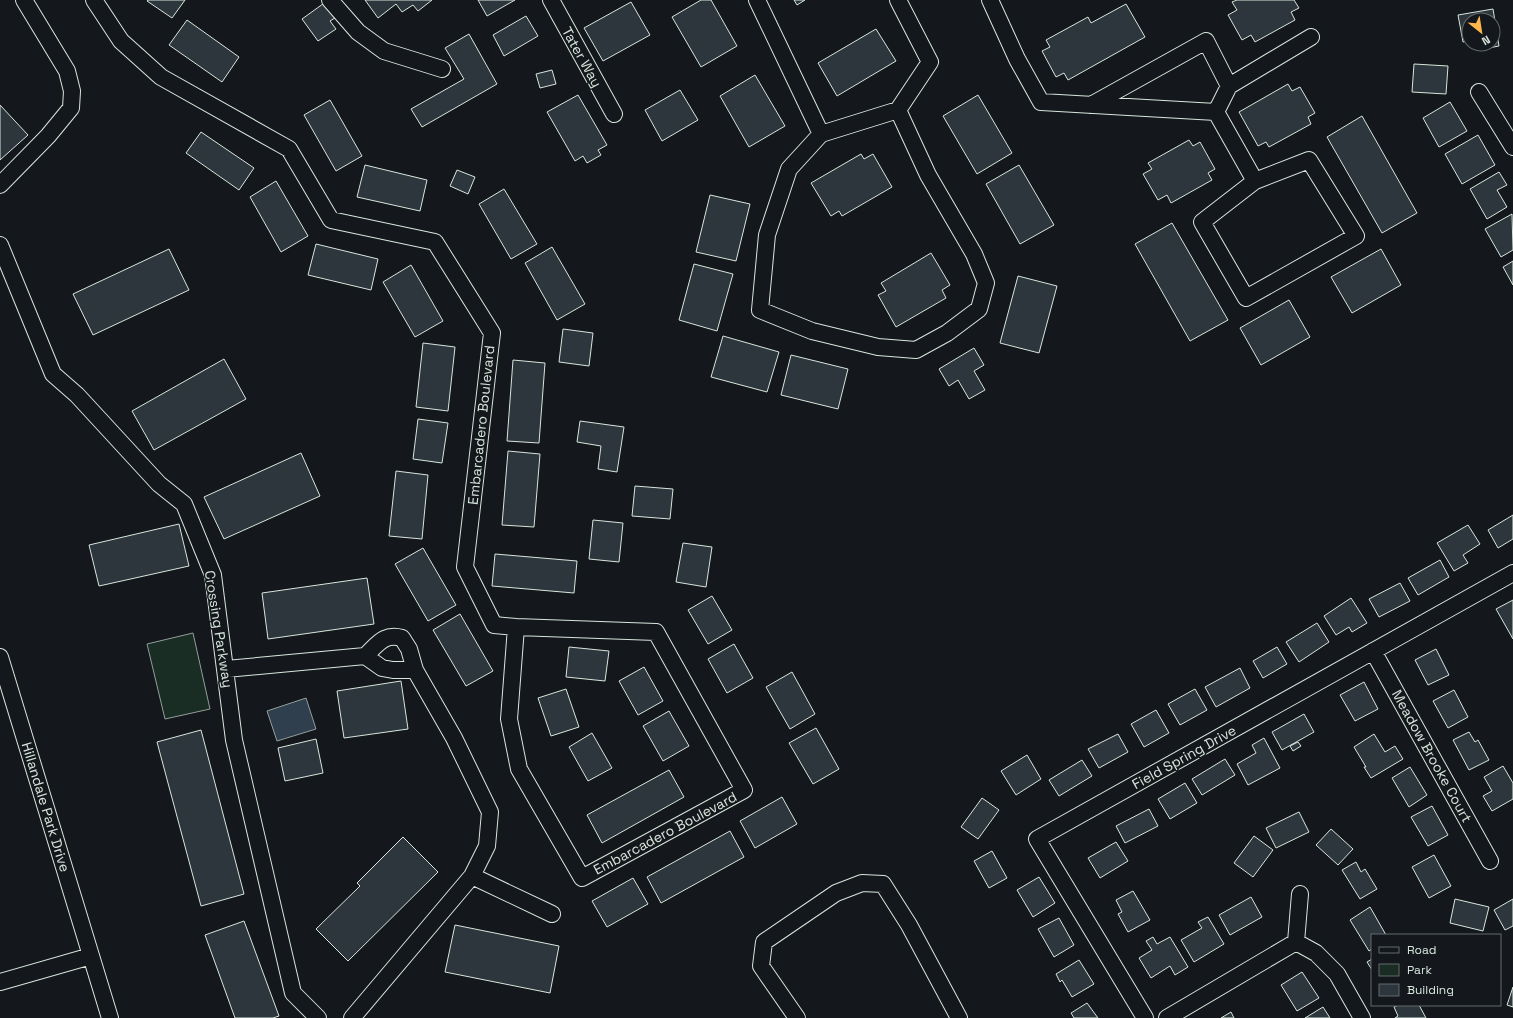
<svg xmlns="http://www.w3.org/2000/svg" width="1513" height="1018" viewBox="0 0 1513 1018" font-family="'Space Grotesk',sans-serif">
  <style>
    .green { fill: #1a2d24; stroke: #939e99 }
    .water { fill: #2f3f4d; stroke: #939e99 }
    .building { fill: #2c363c; stroke: #d8e6dc }
    .lines { fill: none; stroke-linecap: round; stroke-linejoin: round }
    .minor-casing { stroke: #d8e6dc; stroke-width: 18 }
    .minor { stroke: #14181c; stroke-width: 16 }
    .labels { text-anchor: middle; dominant-baseline: central; stroke-width: 3; stroke-linejoin: round; paint-order: stroke }
    .street-label { font-size: 14px; fill: #d8e6dc; stroke: #14181c }
  </style>
  <rect width="100%" height="100%" fill="#14181c"/>
  <path class="green" d="M 193,633 L 210,709 L 165,719 L 147,644 Z"/>
  <path class="water" d="M 306,698 L 316,729 L 277,741 L 267,711 Z"/>
  <path class="building" d="M 148,0 L 185,0 L 172,18 L 147,1 Z
    M 365,0 L 432,0 L 418,11 L 413,5 L 402,12 L 396,4 L 378,18 Z
    M 478,0 L 515,0 L 487,16 Z
    M 701,0 L 711,0 L 737,46 L 701,67 L 672,17 Z
    M 794,0 L 805,0 L 797,5 Z
    M 1237,0 L 1294,0 L 1299,8 L 1291,12 L 1295,20 L 1255,42 L 1251,35 L 1242,40 L 1228,15 L 1237,10 L 1232,2 Z
    M 327,1 L 338,16 L 330,21 L 336,29 L 318,41 L 302,19 Z
    M 631,2 L 650,35 L 603,61 L 584,28 Z
    M 1126,4 L 1145,37 L 1068,80 L 1064,73 L 1056,77 L 1042,51 L 1050,47 L 1046,40 L 1088,17 L 1091,23 Z
    M 1493,9 L 1499,46 L 1478,50 L 1476,44 L 1493,44 L 1493,20 L 1469,20 L 1469,41 L 1463,42 L 1458,15 Z
    M 526,16 L 538,36 L 504,56 L 493,35 Z
    M 187,20 L 239,57 L 222,82 L 169,45 Z
    M 876,29 L 896,61 L 837,96 L 818,63 Z
    M 469,34 L 497,84 L 422,127 L 411,109 L 464,79 L 445,48 Z
    M 1414,64 L 1448,66 L 1446,94 L 1412,92 Z
    M 552,70 L 556,84 L 540,88 L 536,74 Z
    M 755,75 L 785,126 L 749,147 L 720,96 Z
    M 1288,84 L 1292,91 L 1300,87 L 1315,113 L 1308,117 L 1311,124 L 1269,147 L 1266,142 L 1258,146 L 1239,112 Z
    M 680,90 L 698,120 L 662,141 L 645,110 Z
    M 578,95 L 607,145 L 598,150 L 601,155 L 587,163 L 583,156 L 575,161 L 547,112 Z
    M 978,95 L 1012,153 L 977,174 L 943,116 Z
    M 330,100 L 362,156 L 336,171 L 304,115 Z
    M 1450,102 L 1467,131 L 1439,147 L 1423,118 Z
    M 0,105 L 28,135 L 0,160 Z
    M 1362,116 L 1417,213 L 1382,233 L 1327,137 Z
    M 201,132 L 254,168 L 239,190 L 186,153 Z
    M 1478,135 L 1495,165 L 1462,184 L 1445,154 Z
    M 1189,140 L 1193,146 L 1200,142 L 1215,169 L 1208,173 L 1212,180 L 1171,203 L 1167,195 L 1158,200 L 1143,174 L 1152,169 L 1148,163 Z
    M 861,154 L 864,159 L 873,154 L 892,187 L 842,216 L 839,211 L 831,216 L 811,183 Z
    M 365,165 L 427,180 L 420,211 L 357,197 Z
    M 1019,165 L 1054,225 L 1020,244 L 986,184 Z
    M 457,170 L 475,177 L 468,194 L 450,186 Z
    M 1499,172 L 1507,185 L 1497,190 L 1507,207 L 1487,219 L 1470,189 Z
    M 276,181 L 308,236 L 281,252 L 250,197 Z
    M 504,189 L 537,244 L 511,259 L 479,204 Z
    M 710,195 L 750,204 L 736,261 L 696,252 Z
    M 1512,214 L 1513,250 L 1501,257 L 1485,229 Z
    M 1172,223 L 1228,320 L 1190,341 L 1135,244 Z
    M 316,244 L 378,259 L 371,290 L 308,275 Z
    M 552,247 L 585,304 L 557,320 L 525,263 Z
    M 169,249 L 189,290 L 93,335 L 73,294 Z
    M 1381,249 L 1401,285 L 1352,313 L 1331,277 Z
    M 931,253 L 950,285 L 942,290 L 946,298 L 896,327 L 878,295 L 886,291 L 881,283 Z
    M 1513,261 L 1513,285 L 1503,267 Z
    M 694,264 L 733,274 L 717,331 L 679,320 Z
    M 411,265 L 443,321 L 415,337 L 383,282 Z
    M 1018,276 L 1057,286 L 1039,353 L 1000,343 Z
    M 1289,300 L 1310,337 L 1261,365 L 1240,328 Z
    M 563,329 L 593,333 L 589,366 L 559,362 Z
    M 723,336 L 779,352 L 767,392 L 711,377 Z
    M 423,343 L 455,347 L 448,411 L 416,407 Z
    M 974,348 L 984,365 L 974,371 L 985,390 L 969,399 L 958,380 L 949,386 L 939,369 Z
    M 791,355 L 848,369 L 838,409 L 781,395 Z
    M 224,359 L 246,399 L 154,450 L 132,411 Z
    M 513,360 L 545,363 L 539,443 L 507,441 Z
    M 418,419 L 448,423 L 442,463 L 413,459 Z
    M 580,421 L 624,427 L 617,472 L 598,469 L 601,446 L 577,442 Z
    M 508,451 L 540,454 L 534,527 L 502,525 Z
    M 301,453 L 320,496 L 224,539 L 204,497 Z
    M 396,471 L 428,475 L 422,539 L 389,536 Z
    M 635,486 L 673,489 L 670,519 L 632,516 Z
    M 1513,515 L 1513,539 L 1498,548 L 1488,530 Z
    M 593,520 L 623,523 L 619,562 L 589,559 Z
    M 179,524 L 189,566 L 99,586 L 89,545 Z
    M 1468,525 L 1480,544 L 1463,555 L 1468,563 L 1454,571 L 1437,543 Z
    M 683,543 L 712,547 L 706,587 L 676,582 Z
    M 423,548 L 456,605 L 428,621 L 395,564 Z
    M 495,554 L 577,561 L 574,593 L 492,586 Z
    M 1440,560 L 1449,577 L 1418,595 L 1408,578 Z
    M 367,578 L 374,624 L 268,639 L 262,593 Z
    M 1400,583 L 1410,601 L 1379,617 L 1369,599 Z
    M 712,596 L 732,630 L 708,644 L 688,610 Z
    M 1351,598 L 1367,623 L 1352,632 L 1349,627 L 1336,635 L 1324,616 Z
    M 1513,600 L 1513,639 L 1496,609 Z
    M 460,614 L 493,671 L 466,686 L 433,630 Z
    M 1317,623 L 1329,642 L 1299,662 L 1286,642 Z
    M 734,644 L 753,678 L 727,693 L 708,659 Z
    M 569,647 L 609,651 L 605,681 L 566,677 Z
    M 1277,647 L 1287,664 L 1263,678 L 1253,661 Z
    M 1436,649 L 1449,675 L 1428,685 L 1415,660 Z
    M 644,667 L 663,701 L 638,715 L 619,681 Z
    M 1240,668 L 1250,688 L 1216,707 L 1205,687 Z
    M 792,672 L 815,714 L 790,729 L 766,687 Z
    M 401,681 L 408,729 L 344,738 L 337,691 Z
    M 1364,682 L 1378,709 L 1355,721 L 1340,695 Z
    M 566,689 L 579,727 L 551,736 L 538,698 Z
    M 1195,689 L 1207,710 L 1180,725 L 1168,704 Z
    M 1454,690 L 1468,717 L 1448,728 L 1433,701 Z
    M 1156,710 L 1169,733 L 1144,747 L 1131,724 Z
    M 669,711 L 689,746 L 663,761 L 643,726 Z
    M 1304,714 L 1314,732 L 1282,750 L 1272,732 Z
    M 816,728 L 839,769 L 813,784 L 789,743 Z
    M 201,730 L 244,894 L 201,906 L 157,742 Z
    M 1469,732 L 1475,742 L 1478,740 L 1489,760 L 1469,770 L 1453,740 Z
    M 592,733 L 612,768 L 588,781 L 569,747 Z
    M 1118,734 L 1128,752 L 1099,768 L 1088,749 Z
    M 1374,734 L 1385,752 L 1395,746 L 1403,759 L 1371,778 L 1364,767 L 1366,767 L 1354,747 Z
    M 1264,738 L 1280,768 L 1248,785 L 1237,764 L 1256,753 L 1252,745 Z
    M 316,739 L 323,773 L 285,781 L 278,748 Z
    M 1298,742 L 1301,746 L 1293,751 L 1290,746 Z
    M 1027,755 L 1041,779 L 1016,795 L 1001,771 Z
    M 1225,759 L 1235,775 L 1202,795 L 1192,779 Z
    M 1082,760 L 1092,776 L 1059,796 L 1049,780 Z
    M 1503,766 L 1513,783 L 1513,799 L 1492,811 L 1483,796 L 1492,791 L 1484,777 Z
    M 1410,767 L 1427,795 L 1409,807 L 1392,778 Z
    M 669,770 L 684,797 L 602,843 L 587,815 Z
    M 1185,783 L 1197,803 L 1170,819 L 1158,799 Z
    M 782,797 L 797,824 L 755,848 L 740,821 Z
    M 982,798 L 999,810 L 978,839 L 961,827 Z
    M 1432,806 L 1448,835 L 1428,846 L 1411,817 Z
    M 1149,809 L 1158,826 L 1125,843 L 1116,826 Z
    M 1299,812 L 1309,832 L 1276,848 L 1266,828 Z
    M 1331,829 L 1353,849 L 1338,865 L 1316,845 Z
    M 730,831 L 744,857 L 661,903 L 647,877 Z
    M 1254,836 L 1273,850 L 1253,877 L 1234,863 Z
    M 403,837 L 438,872 L 348,961 L 316,929 L 360,886 L 357,883 Z
    M 1116,842 L 1128,861 L 1100,878 L 1088,858 Z
    M 992,851 L 1007,878 L 989,888 L 974,861 Z
    M 1434,855 L 1451,886 L 1429,898 L 1412,867 Z
    M 1356,862 L 1361,872 L 1365,869 L 1377,889 L 1360,899 L 1342,870 Z
    M 1039,877 L 1055,903 L 1033,917 L 1017,890 Z
    M 633,878 L 648,904 L 607,927 L 592,901 Z
    M 1133,891 L 1150,920 L 1128,932 L 1118,914 L 1122,912 L 1116,900 Z
    M 1251,897 L 1262,917 L 1230,935 L 1219,915 Z
    M 1455,899 L 1489,907 L 1483,931 L 1450,923 Z
    M 1513,899 L 1513,926 L 1505,930 L 1494,910 Z
    M 1370,907 L 1386,935 L 1372,935 L 1372,949 L 1369,951 L 1350,920 Z
    M 1208,917 L 1224,944 L 1194,962 L 1181,940 L 1202,928 L 1198,922 Z
    M 1059,918 L 1074,945 L 1054,957 L 1038,929 Z
    M 244,921 L 279,1016 L 273,1018 L 235,1018 L 205,935 Z
    M 455,925 L 559,946 L 550,993 L 445,972 Z
    M 1153,937 L 1157,944 L 1170,937 L 1188,967 L 1175,975 L 1170,966 L 1151,978 L 1139,958 L 1152,950 L 1146,941 Z
    M 1372,959 L 1372,970 L 1367,962 Z
    M 1079,960 L 1094,984 L 1072,997 L 1062,980 L 1060,982 L 1056,974 Z
    M 1302,972 L 1319,998 L 1297,1011 L 1281,985 Z
    M 1513,987 L 1513,1007 L 1507,1005 Z
    M 1087,1003 L 1098,1018 L 1074,1018 L 1071,1013 Z
    M 1398,1005 L 1419,1005 L 1426,1018 L 1395,1018 L 1398,1016 L 1394,1007 Z
    M 1323,1007 L 1330,1018 L 1305,1018 Z
    M 1231,1012 L 1234,1018 L 1221,1018 Z"/>
  <g class="lines">
    <defs>
      <path id="minor" d="M 94,0 L 121,41 L 161,77 L 289,149 L 331,220 L 435,242 L 492,333 L 465,567 L 494,625 L 516,627 L 509,719 L 519,769 L 582,878 L 744,790 L 656,632 L 516,627
        M 330,0 L 358,32 L 384,51 L 442,69
        M 551,0 L 614,114
        M 757,0 L 821,134 L 898,110 L 930,62 L 898,0
        M 990,0 L 1017,59 L 1041,102 L 1216,112 L 1255,181
        M 1229,86 L 1311,37
        M 1479,92 L 1513,147
        M 1091,105 L 1206,41 L 1229,86 L 1216,112
        M 821,134 L 789,169 L 767,235 L 760,310 L 812,331 L 878,347 L 916,350 L 947,333 L 979,309 L 986,283 L 974,254 L 928,175 L 898,110
        M 1309,160 L 1356,236 L 1246,298 L 1202,222 L 1255,181 Z
        M 0,185 L 48,136 L 71,108 L 72,91 L 67,71 L 24,0
        M 0,245 L 53,374 L 77,395 L 159,484 L 184,504 L 213,575 L 234,740 L 293,993 L 318,1018
        M 1373,651 L 1490,861
        M 365,656 C 378,644 384,633 402,638 L 409,649 L 415,670 L 454,738 L 490,812 L 487,846 L 472,876
        M 0,657 L 110,1018
        M 226,669 L 365,656 L 382,668 L 393,670 L 415,670
        M 1296,942 L 1316,953 L 1337,974 L 1362,1018
        M 0,982 L 91,956
        M 352,1018 L 472,876 L 552,914
        M 797,1018 L 761,966 L 764,942 L 836,893 L 862,883 L 883,884 L 909,925 L 959,1018
        M 1145,1018 L 1037,839 L 1513,573
        M 1167,1018 L 1296,942 L 1300,894"/>
    </defs>
    <use href="#minor" class="minor-casing"/>
    <use href="#minor" class="minor"/>
  </g>
  <g class="labels">
    <g class="street-label">
      <text transform="translate(582 57) rotate(61)">Tater Way</text>
      <text transform="translate(481 425) rotate(-84)">Embarcadero Boulevard</text>
      <text transform="translate(219 629) rotate(81)">Crossing Parkway</text>
      <text transform="translate(1432 756) rotate(61)">Meadow Brooke Court</text>
      <text transform="translate(1184 757) rotate(-29)">Field Spring Drive</text>
      <text transform="translate(46 807) rotate(73)">Hillandale Park Drive</text>
      <text transform="translate(665 833) rotate(-28)">Embarcadero Boulevard</text>
    </g>
  </g>
  <rect x="1371" y="934" width="130" height="72" fill="#14181c" stroke="#626a69"/>
  <rect x="1379" y="947" width="20" height="6" fill="#14181c" stroke="#626a69"/>
  <text x="1407" y="954" font-size="12" fill="#d8e6dc">Road</text>
  <rect x="1379" y="964" width="20" height="12" fill="#1a2d24" stroke="#626a69"/>
  <text x="1407" y="974" font-size="12" fill="#d8e6dc">Park</text>
  <rect x="1379" y="984" width="20" height="12" fill="#2c363c" stroke="#626a69"/>
  <text x="1407" y="994" font-size="12" fill="#d8e6dc">Building</text>
  <g transform="translate(1481 32) rotate(150)"><circle r="19" fill="#14181c" stroke="#626a69"/>
  <path d="M0-3L7 15L0 10L-7 15Z" fill="#ffb74d"/>
  <text y="-6" font-size="11" font-weight="bold" text-anchor="middle" fill="#d8e6dc">N</text>
  </g>
</svg>
